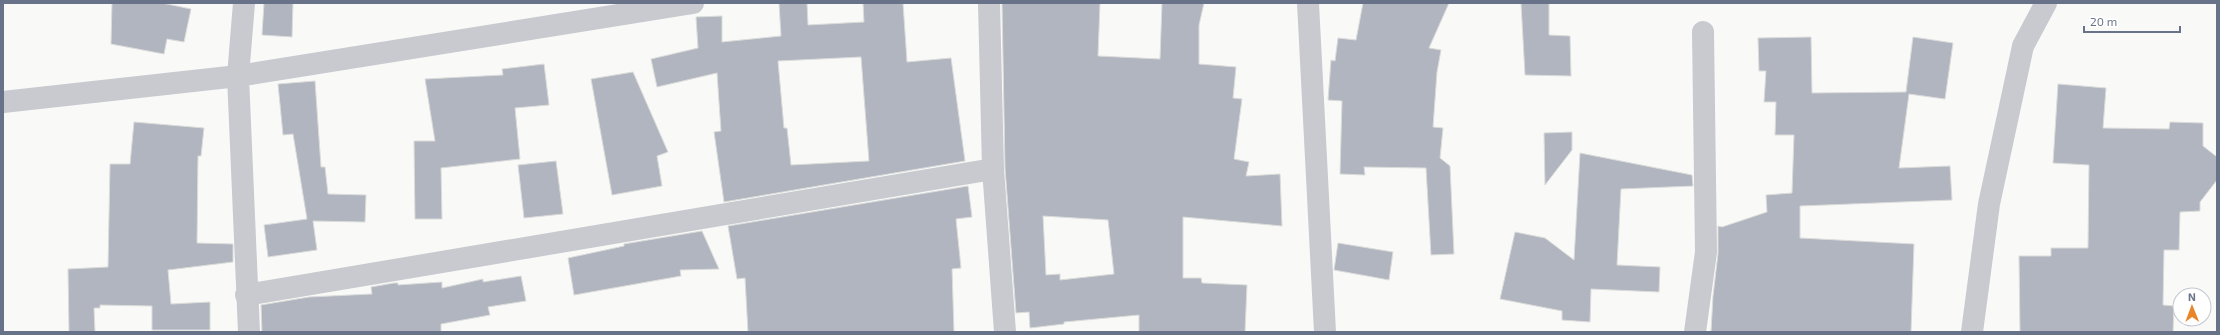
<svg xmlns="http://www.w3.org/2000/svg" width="2220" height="335" viewBox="0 0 2220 335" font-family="'Exo 2',sans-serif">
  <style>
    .building { fill: #b0b5bf; stroke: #dbdcda; fill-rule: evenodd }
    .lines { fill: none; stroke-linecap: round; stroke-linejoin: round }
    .minor { stroke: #c8cacf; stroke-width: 22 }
  </style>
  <rect width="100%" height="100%" fill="#f9faf8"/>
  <path class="building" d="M 112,3 L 162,3 L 191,9 L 184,42 L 167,39 L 164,54 L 111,44 Z
    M 264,3 L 293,3 L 292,37 L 262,35 Z
    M 779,3 L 807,3 L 808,25 L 864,22 L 863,3 L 903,3 L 907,62 L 951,58 L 965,161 L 724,202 L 714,132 L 721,131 L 717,73 L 657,87 L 651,59 L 698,48 L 696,17 L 722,16 L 722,42 L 781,36 ZM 861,57 L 869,161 L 791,165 L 787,128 L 784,128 L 778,61 Z
    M 1002,3 L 1100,3 L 1098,56 L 1160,59 L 1162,3 L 1204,3 L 1199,25 L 1199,64 L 1236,67 L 1233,98 L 1242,99 L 1234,159 L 1249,162 L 1246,176 L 1280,174 L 1282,226 L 1183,217 L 1183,278 L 1201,278 L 1202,283 L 1247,285 L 1245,332 L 1139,332 L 1139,315 L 1064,322 L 1064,324 L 1030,328 L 1029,312 L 1016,313 L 1005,168 ZM 1043,216 L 1108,220 L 1114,274 L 1060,280 L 1060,274 L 1046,275 Z
    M 1363,3 L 1449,3 L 1429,48 L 1441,50 L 1437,72 L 1433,127 L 1443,128 L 1440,158 L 1450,166 L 1454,254 L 1431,255 L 1426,168 L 1364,167 L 1365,175 L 1340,174 L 1342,101 L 1328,100 L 1331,60 L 1335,61 L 1338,38 L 1356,40 Z
    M 1521,3 L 1549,3 L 1549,35 L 1570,36 L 1571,76 L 1525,75 Z
    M 1811,37 L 1812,93 L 1906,92 L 1913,37 L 1953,43 L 1945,99 L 1909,94 L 1899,168 L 1950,166 L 1952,200 L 1800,206 L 1800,238 L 1914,244 L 1911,332 L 1711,332 L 1713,296 L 1718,254 L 1718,226 L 1722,227 L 1767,212 L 1766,195 L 1792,193 L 1794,135 L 1775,135 L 1776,102 L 1764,102 L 1766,71 L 1759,71 L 1758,38 Z
    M 544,64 L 549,105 L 515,108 L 520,159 L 441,168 L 442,219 L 415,219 L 414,141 L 435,141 L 425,79 L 503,75 L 502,69 Z
    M 633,72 L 668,152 L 657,156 L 662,186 L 612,195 L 591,79 Z
    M 315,81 L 321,167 L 325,167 L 328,194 L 366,195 L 365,222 L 313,221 L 317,250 L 268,257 L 264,225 L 307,219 L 293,134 L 283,135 L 278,84 Z
    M 2058,84 L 2106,88 L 2103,128 L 2169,129 L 2170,122 L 2203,123 L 2203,146 L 2217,157 L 2217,180 L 2200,202 L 2200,211 L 2180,212 L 2179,250 L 2164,250 L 2163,305 L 2174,306 L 2173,332 L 2020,332 L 2019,256 L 2051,256 L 2051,248 L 2088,248 L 2089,165 L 2053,163 Z
    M 134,122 L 204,128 L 201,156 L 198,156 L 197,243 L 233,244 L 233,262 L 168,270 L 171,304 L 210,302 L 210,330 L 152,330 L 152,306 L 100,305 L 100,308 L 94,308 L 95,332 L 69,332 L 68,269 L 108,267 L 110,164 L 130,164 Z
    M 1572,132 L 1572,150 L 1545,185 L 1544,133 Z
    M 1580,153 L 1692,175 L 1693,186 L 1621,189 L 1617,265 L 1660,267 L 1659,292 L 1591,289 L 1590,322 L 1562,320 L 1562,311 L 1500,299 L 1515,232 L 1545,238 L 1574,260 Z
    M 556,161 L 563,214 L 524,218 L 518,165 Z
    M 968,186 L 972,217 L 956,219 L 961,268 L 952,269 L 954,332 L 748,332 L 745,278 L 737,279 L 728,226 Z
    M 702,231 L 719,269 L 680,270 L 681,276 L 574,295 L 568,258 L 624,246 L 624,244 Z
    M 1338,243 L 1393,252 L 1389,280 L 1334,270 Z
    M 521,276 L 526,301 L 488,307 L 490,315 L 441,324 L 441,332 L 262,332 L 261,305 L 309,297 L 372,294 L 371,287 L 394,283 L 398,283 L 398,285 L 442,282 L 442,288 L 483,279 L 483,282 Z"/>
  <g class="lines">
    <path class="minor" d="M 244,3 L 238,76 L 249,332
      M 989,3 L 993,169 L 1005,332
      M 1308,3 L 1325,332
      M 3,102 L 238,76 L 693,3
      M 246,295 L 993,169
      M 1695,332 L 1706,252 L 1703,32
      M 1972,332 L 1989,204 L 2023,46 L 2046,3"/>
  </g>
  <rect width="2220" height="335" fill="none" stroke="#68738a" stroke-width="8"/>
  <g transform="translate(2192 307) rotate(359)"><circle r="19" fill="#ffffff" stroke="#c3c7d0"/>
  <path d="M0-3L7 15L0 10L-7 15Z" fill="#ea8428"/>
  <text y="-6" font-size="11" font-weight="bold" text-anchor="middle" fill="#68738a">N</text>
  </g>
  <path d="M2084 26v6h96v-6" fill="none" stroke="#68738a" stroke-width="2"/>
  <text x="2090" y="26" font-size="12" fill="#68738a" stroke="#ffffff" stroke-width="3" paint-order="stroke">20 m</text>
</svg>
